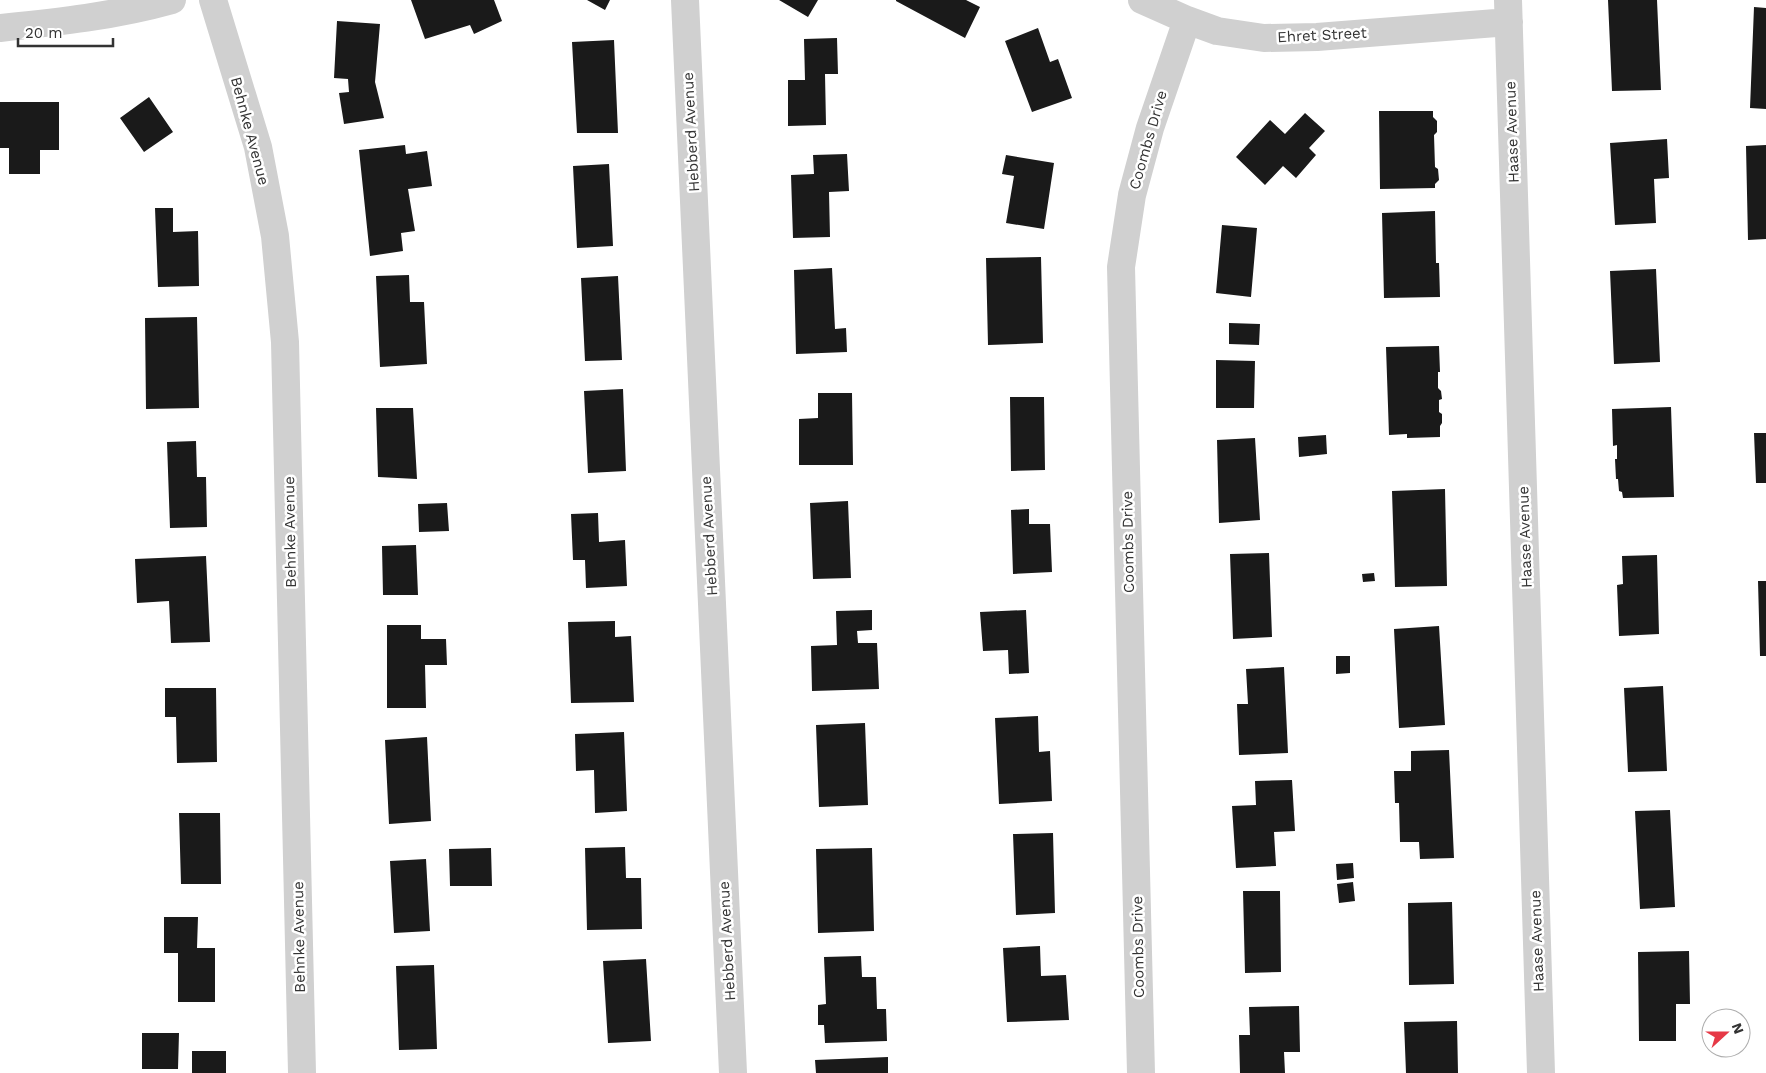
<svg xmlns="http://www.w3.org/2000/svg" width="1766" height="1073" viewBox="0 0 1766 1073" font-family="'Work Sans',sans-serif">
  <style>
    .building { fill: #1a1a1a }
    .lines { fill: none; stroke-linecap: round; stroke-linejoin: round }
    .street { stroke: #d0d0d0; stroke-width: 28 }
    .labels { text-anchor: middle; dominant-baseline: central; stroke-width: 5; stroke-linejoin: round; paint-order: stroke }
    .street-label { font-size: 15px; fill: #333; stroke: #fff }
  </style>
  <rect width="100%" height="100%" fill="#fff"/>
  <path class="building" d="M 411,0 L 494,0 L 502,21 L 474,34 L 470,25 L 425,39 Z
    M 587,0 L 610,0 L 605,10 Z
    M 779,0 L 818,0 L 808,17 Z
    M 896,0 L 966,0 L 980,7 L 965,38 L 896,1 Z
    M 1608,0 L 1657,0 L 1661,90 L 1612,91 Z
    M 1754,7 L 1766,8 L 1766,109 L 1750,108 Z
    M 337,21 L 380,24 L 375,82 L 384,118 L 344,124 L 339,93 L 349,92 L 348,79 L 334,78 Z
    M 1038,28 L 1050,62 L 1058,59 L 1072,98 L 1032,112 L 1005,41 Z
    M 837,38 L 838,74 L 825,74 L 826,125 L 788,126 L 788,80 L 805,80 L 804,39 Z
    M 614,40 L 618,133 L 577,133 L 572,42 Z
    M 149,97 L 173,132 L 144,152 L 120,118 Z
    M 0,102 L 59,102 L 59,150 L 40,150 L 40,174 L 9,174 L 9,148 L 0,148 Z
    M 1379,111 L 1433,111 L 1433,117 L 1437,121 L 1437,132 L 1434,135 L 1435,167 L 1438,169 L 1439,180 L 1435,184 L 1435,188 L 1380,189 Z
    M 1305,113 L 1325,131 L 1309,148 L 1316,155 L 1296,178 L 1283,166 L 1265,185 L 1236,157 L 1270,120 L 1285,134 Z
    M 1667,139 L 1669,178 L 1654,179 L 1656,223 L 1615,225 L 1610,143 Z
    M 405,145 L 406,154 L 427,151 L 432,186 L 408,189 L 415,231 L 401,233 L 403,251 L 370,256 L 359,150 Z
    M 1766,145 L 1766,239 L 1748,240 L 1746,146 Z
    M 847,154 L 849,191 L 829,192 L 830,237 L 793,238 L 791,175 L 814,174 L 813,155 Z
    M 1006,155 L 1054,163 L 1044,229 L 1006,223 L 1014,176 L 1002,174 Z
    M 609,164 L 613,246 L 577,248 L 573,166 Z
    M 155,208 L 173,208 L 173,232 L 198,231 L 199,286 L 158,287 Z
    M 1435,211 L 1436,263 L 1439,263 L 1440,297 L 1384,298 L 1382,213 Z
    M 1222,225 L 1257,228 L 1251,297 L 1216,293 Z
    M 1041,257 L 1043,343 L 988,345 L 986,258 Z
    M 832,268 L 835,329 L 846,328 L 847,352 L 796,354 L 794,270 Z
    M 1656,269 L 1660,362 L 1614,364 L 1610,271 Z
    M 409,275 L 410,302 L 424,302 L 427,364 L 380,367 L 376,276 Z
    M 618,276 L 622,360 L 585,361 L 581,278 Z
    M 197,317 L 199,408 L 146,409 L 145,318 Z
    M 1229,323 L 1260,324 L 1259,345 L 1229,344 Z
    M 1439,346 L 1440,372 L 1438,372 L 1438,388 L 1441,391 L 1442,399 L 1439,400 L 1439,412 L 1442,414 L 1442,423 L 1440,426 L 1440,437 L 1407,438 L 1407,434 L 1389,435 L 1386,347 Z
    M 1216,360 L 1255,361 L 1254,408 L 1216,408 Z
    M 623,389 L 626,471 L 588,473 L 584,391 Z
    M 818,393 L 852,393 L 853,465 L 799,465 L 799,419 L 818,418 Z
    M 1010,397 L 1044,397 L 1045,470 L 1011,471 Z
    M 1671,407 L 1674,497 L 1623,498 L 1622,492 L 1619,491 L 1618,479 L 1616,479 L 1615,459 L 1617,459 L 1617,445 L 1613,446 L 1612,409 Z
    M 376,408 L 413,408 L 417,479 L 378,477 Z
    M 1754,433 L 1766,433 L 1766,483 L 1756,483 Z
    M 1326,435 L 1327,454 L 1299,457 L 1298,437 Z
    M 1255,438 L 1260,520 L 1219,523 L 1217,440 Z
    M 196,441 L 197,477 L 206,477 L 207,527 L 170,528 L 167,442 Z
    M 1445,489 L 1447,586 L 1395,587 L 1392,491 Z
    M 848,501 L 851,578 L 813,579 L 810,503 Z
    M 447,503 L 449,531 L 419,532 L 418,504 Z
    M 1029,509 L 1029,524 L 1050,524 L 1052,572 L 1013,574 L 1011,510 Z
    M 598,513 L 599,542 L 625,540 L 627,586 L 586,588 L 585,560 L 573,560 L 571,514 Z
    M 416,545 L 418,595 L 383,595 L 382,546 Z
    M 1269,553 L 1272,637 L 1233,639 L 1230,554 Z
    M 1657,555 L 1659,634 L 1619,636 L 1617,585 L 1623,584 L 1622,556 Z
    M 206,556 L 210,642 L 171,643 L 169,601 L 137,603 L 135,559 Z
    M 1374,573 L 1375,581 L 1363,582 L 1362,574 Z
    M 1758,581 L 1766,581 L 1766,656 L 1760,656 Z
    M 872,610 L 872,630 L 857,631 L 858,643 L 877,643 L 879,689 L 812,691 L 811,646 L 837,645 L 836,611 Z
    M 1026,610 L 1029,673 L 1009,674 L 1008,650 L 983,651 L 980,612 Z
    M 615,621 L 615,637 L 631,636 L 634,702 L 571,703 L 568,622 Z
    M 387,625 L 421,625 L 421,639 L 446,639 L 447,665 L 425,665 L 426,708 L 387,708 Z
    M 1439,626 L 1445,725 L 1399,728 L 1394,629 Z
    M 1336,656 L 1350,656 L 1350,673 L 1336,674 Z
    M 1284,667 L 1288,753 L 1239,755 L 1237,704 L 1248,704 L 1246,669 Z
    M 1663,686 L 1667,771 L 1628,772 L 1624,688 Z
    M 165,688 L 216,688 L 217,762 L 177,763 L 176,717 L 165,717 Z
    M 1038,716 L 1039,752 L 1050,751 L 1052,801 L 999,804 L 995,718 Z
    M 865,723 L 868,805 L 819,807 L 816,725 Z
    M 624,732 L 627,811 L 595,813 L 594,770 L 576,771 L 575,734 Z
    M 427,737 L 431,821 L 389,824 L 385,740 Z
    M 1449,750 L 1454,858 L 1420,859 L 1419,842 L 1400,842 L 1399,803 L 1395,803 L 1394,771 L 1411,771 L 1411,751 Z
    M 1292,780 L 1295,831 L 1274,832 L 1276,866 L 1236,868 L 1232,806 L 1256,805 L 1255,781 Z
    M 1670,810 L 1675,907 L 1640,909 L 1635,811 Z
    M 179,813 L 220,813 L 221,884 L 181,884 Z
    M 1053,833 L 1055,913 L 1016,915 L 1013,834 Z
    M 625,847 L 626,878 L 641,878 L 642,929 L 587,930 L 585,848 Z
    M 491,848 L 492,886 L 450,886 L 449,849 Z
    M 872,848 L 874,931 L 818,933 L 816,849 Z
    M 426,859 L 430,931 L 394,933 L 390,861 Z
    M 1353,863 L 1354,878 L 1337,880 L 1336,864 Z
    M 1353,882 L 1355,901 L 1339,903 L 1337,884 Z
    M 1243,891 L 1280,891 L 1281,972 L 1245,973 Z
    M 1452,902 L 1454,984 L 1409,985 L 1408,903 Z
    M 164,917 L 198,917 L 197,948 L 215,948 L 215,1002 L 178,1002 L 178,953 L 164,953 Z
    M 1040,946 L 1041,976 L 1066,975 L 1069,1020 L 1007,1022 L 1003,948 Z
    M 1689,951 L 1690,1004 L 1676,1004 L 1676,1041 L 1639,1041 L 1638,952 Z
    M 861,956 L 862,977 L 876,977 L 877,1009 L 886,1009 L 887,1041 L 825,1043 L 824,1025 L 818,1025 L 818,1005 L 826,1004 L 824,957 Z
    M 646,959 L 651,1041 L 608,1043 L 603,961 Z
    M 434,965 L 437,1049 L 399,1050 L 396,966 Z
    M 1299,1006 L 1300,1052 L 1284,1052 L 1285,1073 L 1240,1073 L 1239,1035 L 1250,1035 L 1249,1007 Z
    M 1457,1021 L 1458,1073 L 1406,1073 L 1404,1022 Z
    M 142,1033 L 179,1033 L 178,1069 L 142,1069 Z
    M 192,1051 L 226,1051 L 226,1073 L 192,1073 Z
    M 888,1057 L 888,1073 L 816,1073 L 815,1060 Z"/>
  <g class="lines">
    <path class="street" d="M 213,0 L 258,147 L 275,236 L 285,342 L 302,1073
      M 685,0 L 733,1073
      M 1142,0 L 1187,20 L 1217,31 L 1264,38 L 1317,37 L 1509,22
      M 1508,0 L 1541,1073
      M 0,28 C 58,22 115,16 172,0
      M 1141,1073 L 1121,267 L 1132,195 L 1150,128 L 1187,20"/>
  </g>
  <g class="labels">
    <g class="street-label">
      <text transform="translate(1322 35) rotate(-3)">Ehret Street</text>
      <text transform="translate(250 131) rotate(75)">Behnke Avenue</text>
      <text transform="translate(691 132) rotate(-93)">Hebberd Avenue</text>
      <text transform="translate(1512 132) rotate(-92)">Haase Avenue</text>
      <text transform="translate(1148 140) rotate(-74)">Coombs Drive</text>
      <text transform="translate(290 532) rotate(-91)">Behnke Avenue</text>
      <text transform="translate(709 536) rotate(-93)">Hebberd Avenue</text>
      <text transform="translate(1525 537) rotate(-92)">Haase Avenue</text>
      <text transform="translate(1128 542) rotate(-91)">Coombs Drive</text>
      <text transform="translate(299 937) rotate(-91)">Behnke Avenue</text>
      <text transform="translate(727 941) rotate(-93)">Hebberd Avenue</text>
      <text transform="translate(1537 941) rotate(-92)">Haase Avenue</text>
      <text transform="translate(1138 947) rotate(-91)">Coombs Drive</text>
    </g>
  </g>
  <g transform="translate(1726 1033) rotate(69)"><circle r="24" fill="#ffffff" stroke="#adadad"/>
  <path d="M0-4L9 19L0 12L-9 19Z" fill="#e63946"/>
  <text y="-8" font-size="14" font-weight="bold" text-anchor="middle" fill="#333333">N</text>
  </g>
  <path d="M18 38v8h95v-8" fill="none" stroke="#333333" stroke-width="2.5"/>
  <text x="25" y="38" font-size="15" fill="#333333" stroke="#ffffff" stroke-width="4" paint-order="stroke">20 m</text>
</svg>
